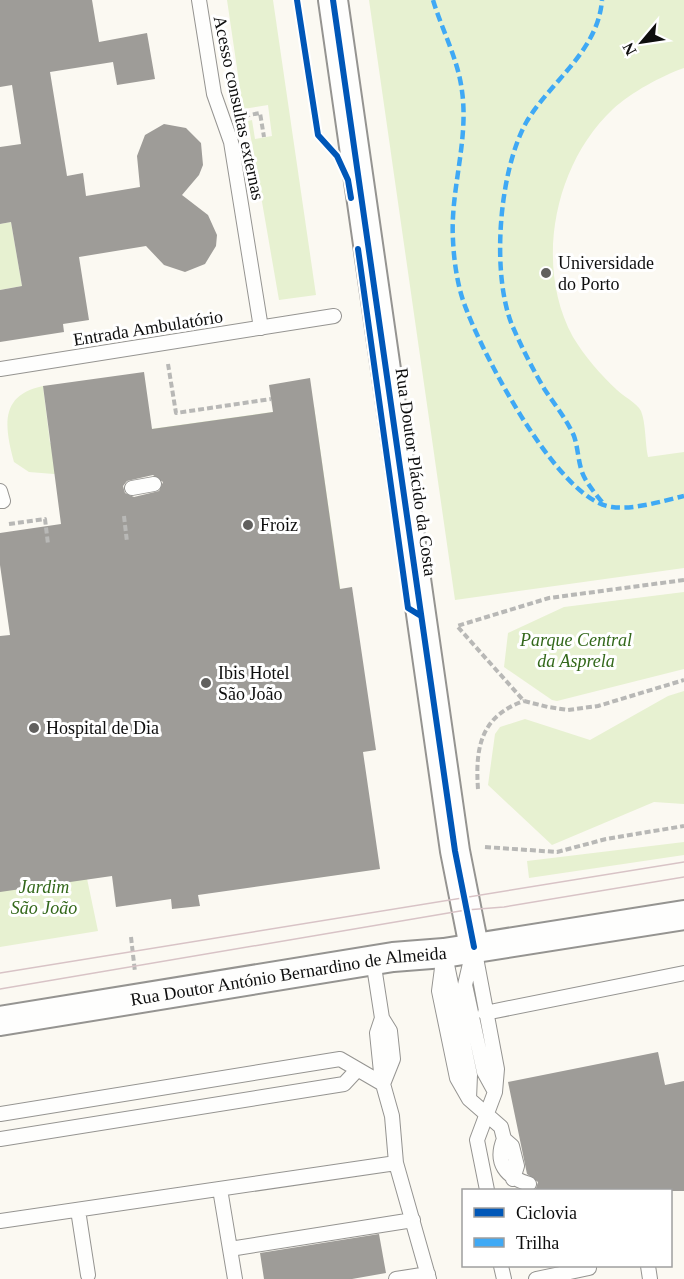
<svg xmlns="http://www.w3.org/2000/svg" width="684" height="1279" viewBox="0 0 684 1279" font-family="'Times New Roman',serif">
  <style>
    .green { fill: #e7f1d1 }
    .building { fill: #9e9c98; fill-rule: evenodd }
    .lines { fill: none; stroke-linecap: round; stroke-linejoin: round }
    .service-casing { stroke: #959491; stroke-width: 16 }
    .minor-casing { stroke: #959491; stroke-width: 32 }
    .path { stroke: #b8b8b6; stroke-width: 4; stroke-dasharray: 6 3; stroke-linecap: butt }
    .service { stroke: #fefefd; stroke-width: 14 }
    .minor { stroke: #fefefd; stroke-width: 28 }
    .tram { stroke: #d8c3c6; stroke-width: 1.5 }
    .quiet { stroke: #3fa9f5; stroke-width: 4.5; stroke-dasharray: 9 4.5; stroke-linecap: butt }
    .cycleway-casing { stroke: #fff; stroke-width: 10 }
    .cycleway { stroke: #0057b8; stroke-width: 6 }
    .poi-dot { fill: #61605e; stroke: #fff; stroke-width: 2 }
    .labels { text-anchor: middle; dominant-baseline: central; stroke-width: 6; stroke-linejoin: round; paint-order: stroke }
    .street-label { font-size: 18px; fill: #0e0e0e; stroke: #fff }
    .poi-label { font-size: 18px; fill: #0e0e0e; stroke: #fff; text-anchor: start }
    .park-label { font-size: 18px; font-style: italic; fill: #33681b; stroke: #fff }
  </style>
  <rect width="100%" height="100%" fill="#fbf9f2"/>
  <path class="green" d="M 227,0 L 273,0 L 316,295 L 279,300 L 248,121 L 252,120 L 255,139 L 272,136 L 268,105 L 243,109 Z
    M 369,0 L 684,0 L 684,68 C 661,76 632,92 613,109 C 554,164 534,266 573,337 C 585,357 600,374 617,390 C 623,396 637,403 641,411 C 646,423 645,444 648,457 L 684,452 L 684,568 L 455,600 Z
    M 11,222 L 22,286 L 0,290 L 0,224 Z
    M 43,386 L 50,443 L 314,406 L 345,621 L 300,430 L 54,474 L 29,472 L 14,462 C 4,425 0,395 43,386 Z
    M 684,592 L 684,669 L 557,701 L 552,700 L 504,667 L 508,633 L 564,607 Z
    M 684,691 L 684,804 L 654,802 L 552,845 L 488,785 L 495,734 L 500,727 L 525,719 L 590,740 L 668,696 Z
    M 684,842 L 684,855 L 529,878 L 527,861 Z
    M 81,850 L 98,931 L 0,947 L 0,863 Z"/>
  <path class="building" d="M 0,0 L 92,0 L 99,42 L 147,33 L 155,79 L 117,85 L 113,62 L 50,72 L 67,176 L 83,173 L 86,196 L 140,187 L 137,156 L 145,135 L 164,124 L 186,128 L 201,143 L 203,165 L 199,175 L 182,195 L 208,215 L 217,235 L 216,246 L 205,264 L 185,272 L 164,265 L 146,246 L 79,257 L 89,320 L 63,324 L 64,332 L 0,342 L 0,290 L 22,286 L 11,222 L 0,224 L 0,147 L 21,144 L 12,85 L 0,87 Z
    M 144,372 L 152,429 L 273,412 L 269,385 L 310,378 L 340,589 L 352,587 L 376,750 L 363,752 L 380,869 L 198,895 L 200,906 L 172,909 L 171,899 L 116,907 L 112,876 L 0,892 L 0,636 L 10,635 L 0,565 L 0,533 L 61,524 L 43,386 ZM 153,475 L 163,482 L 159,491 L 134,497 L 125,493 L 123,486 L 127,481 Z
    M 658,1052 L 665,1085 L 684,1081 L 684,1191 L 535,1191 L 538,1182 L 527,1174 L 508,1082 Z
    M 379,1234 L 386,1273 L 352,1279 L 264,1279 L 260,1253 Z"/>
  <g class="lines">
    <defs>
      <path id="service" d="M 199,0 L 214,94 L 231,142 L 261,328
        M 0,369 L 334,316
        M 132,488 L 154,484
        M 0,491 L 3,501 L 0,501
        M 474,947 L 497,1069 L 495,1092 L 477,1140 L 487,1190
        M 444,953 L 439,991 L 457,1078 L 469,1099 L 501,1127 L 504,1139 L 512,1146 L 517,1166 L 513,1179
        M 472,955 L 465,985 L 484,1072 L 495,1092
        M 373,960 L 382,1018 L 390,1031 L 393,1059 L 383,1084
        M 446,960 L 470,1075 L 469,1099
        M 485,1013 L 684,973
        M 382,1018 L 377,1033 L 382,1082
        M 0,1114 L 340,1059 L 383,1084 L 392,1116 L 396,1163 L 429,1279
        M 0,1139 L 344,1084 L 357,1070
        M 504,1139 C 494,1163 506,1177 529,1184
        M 220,1189 L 235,1279
        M 78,1210 L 88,1275
        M 0,1221 L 396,1163
        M 230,1249 L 413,1220
        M 501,1266 L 504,1279
        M 648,1266 L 650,1279
        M 396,1279 L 428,1274
        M 536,1279 L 589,1268"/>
      <g id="minor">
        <path d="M 333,0 L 455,851 L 474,947"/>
        <path id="s1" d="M 0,1021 L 393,957 L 444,953 L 684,915"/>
      </g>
    </defs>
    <use href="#service" class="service-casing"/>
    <use href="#minor" class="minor-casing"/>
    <path class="path" d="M 244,116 L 260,113 L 264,137
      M 168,364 L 176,413 L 271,399
      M 124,516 L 127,542
      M 9,524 L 45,519 L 48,544
      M 684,580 L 549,598 L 457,626 L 524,701 L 548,707 L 568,710 L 598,706 L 684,680
      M 478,789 C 475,747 481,716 524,701
      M 485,847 L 557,852 L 606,839 L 684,826
      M 131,937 L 135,972"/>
    <use href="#service" class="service"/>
    <use href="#minor" class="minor"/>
    <path class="tram" d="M 0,973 L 684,862
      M 0,989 L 466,910 L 504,907 L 684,877"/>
    <path class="quiet" d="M 433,0 C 442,30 458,59 462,91 C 469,141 450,190 453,240 C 454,263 458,290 467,311 C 485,358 559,501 612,507 C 635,510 662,501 684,496
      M 602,502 C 595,493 586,483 582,472 C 578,460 578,448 574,436 C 567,420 555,405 545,390 C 533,370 521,346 512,325 C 491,273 499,170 527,121 C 552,80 598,51 602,0"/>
    <defs>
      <path id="cycleway" d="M 297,0 L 318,135 L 337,156 L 348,180 L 351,198
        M 333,0 L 455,851 L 474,947
        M 358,249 L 408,608 L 421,616"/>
    </defs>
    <use href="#cycleway" class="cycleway-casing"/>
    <use href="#cycleway" class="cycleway"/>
  </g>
  <g class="poi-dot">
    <circle cx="546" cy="273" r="6"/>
    <circle cx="248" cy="525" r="6"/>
    <circle cx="206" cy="683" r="6"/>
    <circle cx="34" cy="728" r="6"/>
  </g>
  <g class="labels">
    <g class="street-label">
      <text transform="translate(239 108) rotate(78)">Acesso consultas externas</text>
      <text transform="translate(148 328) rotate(-9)">Entrada Ambulatório</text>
      <text transform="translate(416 472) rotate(82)">Rua Doutor Plácido da Costa</text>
      <text stroke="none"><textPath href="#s1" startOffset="292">Rua Doutor António Bernardino de Almeida</textPath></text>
    </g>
    <g class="poi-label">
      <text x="558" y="263">Universidade<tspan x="558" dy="21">do Porto</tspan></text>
      <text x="260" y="525">Froiz</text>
      <text x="218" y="673">Ibis Hotel<tspan x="218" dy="21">São João</tspan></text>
      <text x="46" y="728">Hospital de Dia</text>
    </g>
    <g class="park-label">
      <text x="576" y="640">Parque Central<tspan x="576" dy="21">da Asprela</tspan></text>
      <text x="44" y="887">Jardim<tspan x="44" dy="21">São João</tspan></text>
    </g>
  </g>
  <rect x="462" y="1189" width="210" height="78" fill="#ffffff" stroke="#9f9f9f" stroke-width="1.5"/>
  <rect x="474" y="1208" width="30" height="9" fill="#0057b8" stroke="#9f9f9f" stroke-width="1.5"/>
  <text x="516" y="1219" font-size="18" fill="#0e0e0e">Ciclovia</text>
  <rect x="474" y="1238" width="30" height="9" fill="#3fa9f5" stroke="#9f9f9f" stroke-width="1.5"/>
  <text x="516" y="1249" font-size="18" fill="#0e0e0e">Trilha</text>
  <g transform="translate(642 42) rotate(241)" stroke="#ffffff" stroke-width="4.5" paint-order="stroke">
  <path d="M0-4.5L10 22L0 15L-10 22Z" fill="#0e0e0e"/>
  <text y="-9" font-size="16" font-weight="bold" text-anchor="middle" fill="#0e0e0e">N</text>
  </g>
</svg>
